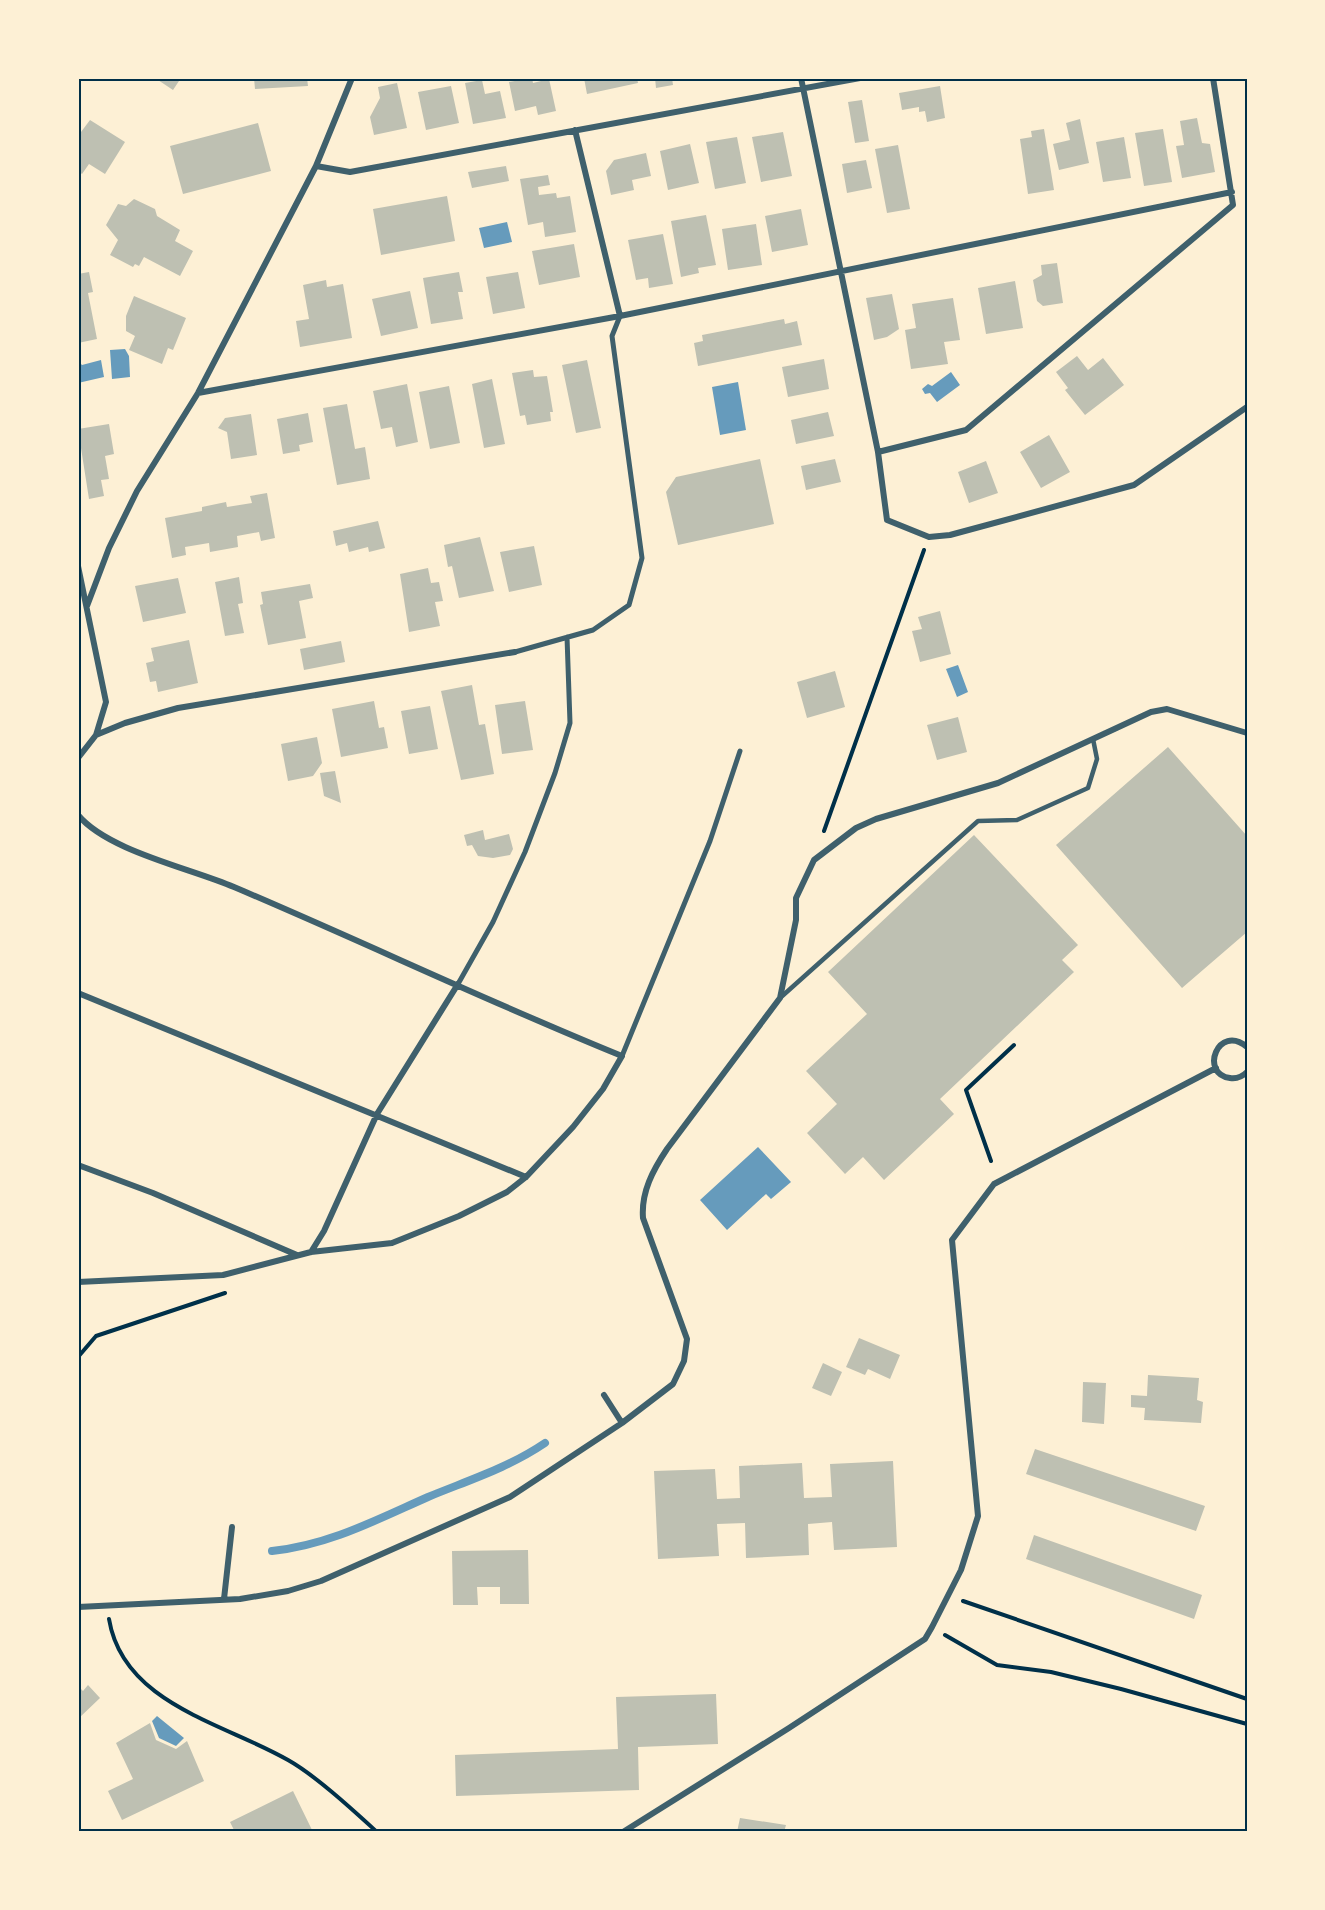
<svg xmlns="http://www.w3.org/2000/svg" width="1325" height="1910" viewBox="0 0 1325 1910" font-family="'Noto Sans',sans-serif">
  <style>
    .water { fill: #669bbc }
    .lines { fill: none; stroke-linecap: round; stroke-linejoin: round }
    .stream { stroke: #669bbc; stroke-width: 8 }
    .building { fill: #bec0b2 }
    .path { stroke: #003049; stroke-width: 4 }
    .service { stroke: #3f606c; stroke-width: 4.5 }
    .pedestrian { stroke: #3f606c; stroke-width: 5 }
    .minor { stroke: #3f606c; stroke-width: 6 }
    .neatline { fill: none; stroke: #003049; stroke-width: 2 }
  </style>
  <rect width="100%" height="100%" fill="#fdf0d5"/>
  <path class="water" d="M 507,222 L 512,242 L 484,248 L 479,228 Z
    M 125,349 L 129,356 L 130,377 L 112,379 L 110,350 Z
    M 101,360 L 104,377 L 78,383 L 78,361 L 82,365 Z
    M 951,372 L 960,385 L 937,402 L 930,393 L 925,394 L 922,389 L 928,384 L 932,386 Z
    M 738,382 L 746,430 L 720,435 L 712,387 Z
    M 958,665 L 968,692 L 957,697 L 946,669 Z
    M 758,1147 L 791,1182 L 771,1199 L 766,1194 L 727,1230 L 700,1200 Z
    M 157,1716 L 184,1738 L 176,1746 L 159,1738 L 152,1721 Z"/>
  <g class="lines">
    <path class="stream" d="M 272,1551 C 329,1545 376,1520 428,1497 C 469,1480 508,1468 545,1443"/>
  </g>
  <path class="building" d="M 155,78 L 181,78 L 173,90 Z
    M 254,78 L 307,78 L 308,86 L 255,89 Z
    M 532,78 L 533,83 L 549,79 L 556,111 L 538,115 L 536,106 L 515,111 L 509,82 Z
    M 584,78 L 637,78 L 638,83 L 587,94 Z
    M 655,78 L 672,78 L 673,85 L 656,88 Z
    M 482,80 L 485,94 L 500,91 L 506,118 L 473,124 L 465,83 Z
    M 397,83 L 407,128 L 374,135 L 370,117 L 380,98 L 378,87 Z
    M 451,86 L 459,123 L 426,130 L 418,92 Z
    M 940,86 L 945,118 L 927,122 L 925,111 L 919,112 L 919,107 L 902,110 L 899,93 Z
    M 862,100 L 869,141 L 855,143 L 848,102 Z
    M 1197,118 L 1202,143 L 1210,144 L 1215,172 L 1182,178 L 1176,146 L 1184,145 L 1180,121 Z
    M 1080,119 L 1089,163 L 1059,170 L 1053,144 L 1070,140 L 1066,123 Z
    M 90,120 L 125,142 L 105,174 L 89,164 L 82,174 L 78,171 L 78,136 Z
    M 258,123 L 271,171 L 183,194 L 170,146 Z
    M 1044,129 L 1054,190 L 1028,194 L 1020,139 L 1032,137 L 1031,131 Z
    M 1163,129 L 1172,182 L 1144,186 L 1135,133 Z
    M 783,132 L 792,176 L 761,182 L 752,137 Z
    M 737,137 L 746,183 L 715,189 L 706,142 Z
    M 1124,137 L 1131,178 L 1103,182 L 1096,142 Z
    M 690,144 L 699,183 L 668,190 L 660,151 Z
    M 898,145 L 910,209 L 887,213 L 875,149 Z
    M 646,153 L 651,176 L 632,180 L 634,190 L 611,195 L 606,171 L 614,160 Z
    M 866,160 L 872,188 L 847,193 L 842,164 Z
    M 506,166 L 509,181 L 472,188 L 468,172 Z
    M 548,175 L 550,185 L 538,187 L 539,195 L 556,193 L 557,198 L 570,196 L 576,232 L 545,237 L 543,222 L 528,225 L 520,179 Z
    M 447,196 L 455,241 L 381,255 L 373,209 Z
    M 134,199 L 155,209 L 157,216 L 180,230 L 175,241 L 193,251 L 180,276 L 144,257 L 139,266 L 135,264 L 133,267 L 110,255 L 118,240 L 106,225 L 118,204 L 126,206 Z
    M 801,209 L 808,245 L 772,252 L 765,216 Z
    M 706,215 L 716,265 L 698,268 L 699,273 L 681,277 L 671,221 Z
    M 756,224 L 762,265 L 728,270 L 722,229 Z
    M 663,234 L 673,284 L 649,288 L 648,278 L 636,280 L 628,240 Z
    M 574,244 L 580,277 L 539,285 L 532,251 Z
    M 1057,263 L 1063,303 L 1043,306 L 1037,301 L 1033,280 L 1042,275 L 1041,265 Z
    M 89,272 L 93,292 L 88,293 L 97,339 L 78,343 L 78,274 Z
    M 459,272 L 463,292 L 458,292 L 463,319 L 431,324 L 423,278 Z
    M 518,272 L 525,308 L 493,314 L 486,277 Z
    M 326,280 L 327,287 L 343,284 L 352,338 L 300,347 L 296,321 L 309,319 L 303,285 Z
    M 1015,281 L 1023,328 L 986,334 L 978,288 Z
    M 410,291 L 418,328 L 381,336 L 372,299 Z
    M 892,294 L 899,329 L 887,337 L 874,340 L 866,298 Z
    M 134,296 L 186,318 L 173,350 L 168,348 L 162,364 L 129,350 L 135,336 L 126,331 L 126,316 Z
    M 953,298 L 960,340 L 944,342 L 948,364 L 911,369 L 905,330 L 916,328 L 912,304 Z
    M 784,319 L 785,324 L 797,321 L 802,345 L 698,366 L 694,343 L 703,341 L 702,335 Z
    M 1077,356 L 1088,370 L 1103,358 L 1124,385 L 1085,415 L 1065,390 L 1068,388 L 1056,372 Z
    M 824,359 L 829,389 L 788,397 L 782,367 Z
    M 587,360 L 601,428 L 576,433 L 562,365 Z
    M 533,370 L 534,377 L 547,376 L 553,412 L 550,412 L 551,421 L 527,425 L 525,415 L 520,416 L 512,373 Z
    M 492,379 L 505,444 L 484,448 L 472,384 Z
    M 407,384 L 418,442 L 396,447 L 392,427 L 381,429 L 373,391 Z
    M 449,386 L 460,443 L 430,449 L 419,392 Z
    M 347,404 L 355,449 L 365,447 L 370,479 L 337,485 L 323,408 Z
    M 828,412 L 834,436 L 796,444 L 791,420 Z
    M 308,413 L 313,442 L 299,445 L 300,451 L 283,454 L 277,419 Z
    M 251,414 L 257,455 L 231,459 L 227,432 L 218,428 L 225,418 Z
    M 109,424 L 114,454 L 105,456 L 109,479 L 101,480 L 104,496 L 89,499 L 78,429 Z
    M 1049,435 L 1070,472 L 1041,488 L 1020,452 Z
    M 760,459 L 774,524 L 678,545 L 666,492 L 676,477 Z
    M 835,459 L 841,482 L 806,490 L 801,466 Z
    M 986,461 L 998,493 L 969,503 L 958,472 Z
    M 267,493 L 275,538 L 261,541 L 259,532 L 237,536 L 238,547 L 210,552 L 209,543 L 185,547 L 186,555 L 172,558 L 165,518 L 202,511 L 202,507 L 226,502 L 227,507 L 252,503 L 250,496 Z
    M 378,521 L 385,548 L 369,552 L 368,547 L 349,552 L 347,543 L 336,546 L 333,531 Z
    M 480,537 L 494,591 L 459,598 L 452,566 L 448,567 L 444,545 Z
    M 534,546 L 542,585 L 509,592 L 500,552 Z
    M 428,568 L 431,583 L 439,582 L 443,601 L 435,602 L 440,626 L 409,632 L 400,574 Z
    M 239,577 L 243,603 L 238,604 L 244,633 L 225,636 L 215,582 Z
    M 178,578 L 186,613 L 143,622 L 135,586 Z
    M 310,584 L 313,598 L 299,601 L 306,638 L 268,645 L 260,605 L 263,604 L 261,592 Z
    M 940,611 L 951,654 L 920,662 L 912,631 L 922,629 L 918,617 Z
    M 189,640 L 198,683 L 158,692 L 156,681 L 150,682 L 146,663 L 154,661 L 151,648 Z
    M 341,641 L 345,662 L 304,670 L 300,649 Z
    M 835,671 L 845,707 L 807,718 L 797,682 Z
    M 472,685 L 479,725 L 485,724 L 494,774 L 461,780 L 441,691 Z
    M 374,701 L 379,728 L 384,727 L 388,748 L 341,757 L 332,709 Z
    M 525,701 L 533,750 L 502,754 L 495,705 Z
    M 430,706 L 438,749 L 409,754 L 401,711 Z
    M 958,717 L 967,752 L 937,760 L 927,725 Z
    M 317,737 L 322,763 L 313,776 L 288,781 L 281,744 Z
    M 1168,747 L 1247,836 L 1247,932 L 1182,988 L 1056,845 Z
    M 335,771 L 341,803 L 324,796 L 320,773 Z
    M 483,830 L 485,840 L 509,834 L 513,849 L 510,855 L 493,858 L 478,856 L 472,845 L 467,846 L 464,835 Z
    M 974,835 L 1078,945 L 1062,960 L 1074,972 L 940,1099 L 954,1114 L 884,1180 L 863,1157 L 845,1174 L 807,1133 L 837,1104 L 806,1071 L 867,1014 L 828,972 Z
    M 859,1338 L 900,1355 L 890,1379 L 868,1369 L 865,1375 L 846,1367 Z
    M 823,1363 L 842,1372 L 831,1396 L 812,1388 Z
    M 1148,1375 L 1199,1378 L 1197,1400 L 1203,1402 L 1201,1423 L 1144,1420 L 1145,1408 L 1131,1407 L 1131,1395 L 1147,1396 Z
    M 1083,1382 L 1106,1383 L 1104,1424 L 1082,1422 Z
    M 1035,1449 L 1205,1506 L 1196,1531 L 1026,1474 Z
    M 893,1461 L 897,1547 L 834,1550 L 832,1522 L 808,1524 L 809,1555 L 746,1558 L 745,1523 L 717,1524 L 719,1556 L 658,1559 L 654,1471 L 715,1469 L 717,1499 L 740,1498 L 739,1466 L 802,1463 L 804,1498 L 832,1497 L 830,1464 Z
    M 1034,1535 L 1202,1595 L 1194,1619 L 1026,1559 Z
    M 528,1550 L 529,1604 L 500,1604 L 500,1587 L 477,1587 L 478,1605 L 453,1605 L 452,1551 Z
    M 88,1685 L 100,1698 L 78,1719 L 78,1686 L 83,1691 Z
    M 716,1694 L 718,1744 L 638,1747 L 639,1790 L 456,1796 L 455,1755 L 618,1749 L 616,1697 Z
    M 150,1723 L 156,1740 L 176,1749 L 187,1741 L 204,1781 L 122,1820 L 108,1791 L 133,1779 L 116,1743 Z
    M 293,1791 L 313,1832 L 235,1832 L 230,1822 Z
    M 740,1818 L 786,1825 L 784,1832 L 737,1832 Z"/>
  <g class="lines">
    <path class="path" d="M 824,831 L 924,550
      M 991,1161 L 966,1090 L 1014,1045
      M 78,1357 L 96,1336 L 225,1293
      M 963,1601 L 1247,1699
      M 109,1619 C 123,1704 224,1723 288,1760 C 315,1775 354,1811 377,1832
      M 945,1635 L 997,1665 L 1051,1672 L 1121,1689 L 1247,1724"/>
    <path class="service" d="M 780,998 L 978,821 L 1017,820 L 1088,788 L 1097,759 L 1093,739"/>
    <path class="pedestrian" d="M 515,652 L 593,630 L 629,605 L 642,558 L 612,336 L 620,316
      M 458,984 L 493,922 L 525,852 L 555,773 L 570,723 L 567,637
      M 622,1056 L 710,841 L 740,751"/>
    <path class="minor" d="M 801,78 L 878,452 L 887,520 L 929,537 L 950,535 L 1134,485 L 1247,407
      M 575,130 L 620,316
      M 316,166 L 350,172 L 860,78
      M 198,393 L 620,316 L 1232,192
      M 878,452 L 966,430 L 1233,205 L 1213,78
      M 78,566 L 106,702 L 96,735 L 78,758
      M 87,606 L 109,548 L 137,491 L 198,393 L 316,166 L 352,78
      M 96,735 L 125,723 L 178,708 L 515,652
      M 78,815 C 108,851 190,868 234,887 C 364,942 491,1003 622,1056 L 603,1089 L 573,1127 L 526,1177 L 507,1192 L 459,1216 L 392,1243 L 311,1252 L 223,1275 L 78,1282
      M 78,993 L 526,1177
      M 1247,1047 C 1218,1023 1199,1074 1230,1078 C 1237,1079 1242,1077 1247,1072
      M 78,1165 L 153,1193 L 297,1255
      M 311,1252 L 324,1231 L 377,1114 L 458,984
      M 604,1395 L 622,1423
      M 224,1599 L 232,1527
      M 78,1607 L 240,1599 L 288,1591 L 321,1581 L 510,1497 L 622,1423 L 673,1384 L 684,1361 L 687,1339 L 643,1218 C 641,1192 653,1170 667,1149 L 780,998 L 796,920 L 796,898 L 814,860 L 856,828 L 876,819 L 998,783 L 1151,712 L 1167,709 L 1247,733
      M 623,1832 L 789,1728 L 925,1639 L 932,1627 L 961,1570 L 978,1516 L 952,1240 L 994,1184 L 1216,1068"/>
  </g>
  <rect width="1325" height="1910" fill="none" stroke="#fdf0d5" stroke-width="159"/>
  <rect x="80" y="80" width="1166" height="1750" class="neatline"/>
</svg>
